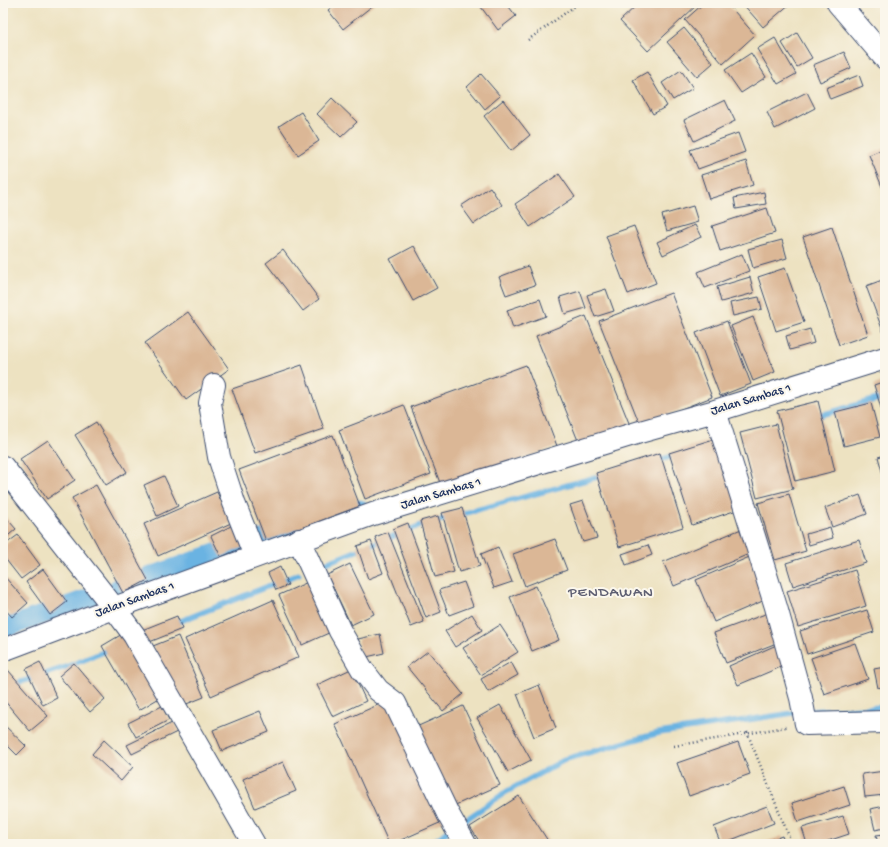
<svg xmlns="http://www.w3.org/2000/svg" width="888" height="847" viewBox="0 0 888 847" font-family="'Gochi Hand',sans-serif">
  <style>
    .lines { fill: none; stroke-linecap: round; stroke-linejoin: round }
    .stream { stroke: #6ab3e2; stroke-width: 5.5 }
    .canal { stroke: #6ab3e2; stroke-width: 19 }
    .building { fill: #dbb796 }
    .minor-casing { stroke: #3a4a6d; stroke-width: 24 }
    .path { stroke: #3a4a6d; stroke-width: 2.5; stroke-dasharray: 1 3; stroke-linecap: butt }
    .minor { stroke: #fff; stroke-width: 22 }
    .labels { text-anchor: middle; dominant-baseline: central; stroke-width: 4; stroke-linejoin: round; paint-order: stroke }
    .street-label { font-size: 13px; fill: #1b2f5e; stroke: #fbf7ec }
    .quarter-label { font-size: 15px; letter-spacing: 1px; fill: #5e5f72; stroke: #fbf7ec }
  </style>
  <rect width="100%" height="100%" fill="#fbf7ec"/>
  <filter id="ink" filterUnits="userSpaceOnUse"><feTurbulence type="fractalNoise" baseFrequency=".025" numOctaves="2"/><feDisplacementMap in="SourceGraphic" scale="8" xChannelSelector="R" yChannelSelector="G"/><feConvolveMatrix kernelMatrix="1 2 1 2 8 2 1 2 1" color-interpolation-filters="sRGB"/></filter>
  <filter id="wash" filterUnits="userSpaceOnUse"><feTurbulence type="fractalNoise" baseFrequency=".012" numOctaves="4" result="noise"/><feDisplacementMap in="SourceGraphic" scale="16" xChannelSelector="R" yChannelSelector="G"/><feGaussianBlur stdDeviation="0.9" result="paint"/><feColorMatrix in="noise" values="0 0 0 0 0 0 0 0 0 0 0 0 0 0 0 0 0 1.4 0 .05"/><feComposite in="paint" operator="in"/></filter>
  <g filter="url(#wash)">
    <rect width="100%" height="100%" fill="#ede2c1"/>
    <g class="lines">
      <path class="stream" d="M 814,417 L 885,397
        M 655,461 L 677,455
        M 458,515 L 604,475
        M 326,563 L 419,526 L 450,518
        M 173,624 L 299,574
        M 3,688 L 66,667 L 111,649
        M 808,711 L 885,707
        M 458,825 L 506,792 L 566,759 L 659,733 L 800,712
        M 430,844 L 451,829"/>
      <path class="canal" d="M 264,538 L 359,509
        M 118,588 L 235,546
        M 3,629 L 89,598"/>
    </g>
    <g id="blocks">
      <path class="building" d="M 337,3 L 376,3 L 343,29 L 328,10 Z
        M 478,3 L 506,3 L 516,16 L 498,30 Z
        M 639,3 L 699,3 L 648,51 L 620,21 Z
        M 704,3 L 727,3 L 755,35 L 723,64 L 685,20 Z
        M 742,3 L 791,3 L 763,27 Z
        M 684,28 L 713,63 L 697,77 L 667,42 Z
        M 797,33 L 812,58 L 797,67 L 782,43 Z
        M 775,38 L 796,74 L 778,84 L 757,49 Z
        M 844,52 L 851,68 L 820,82 L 813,65 Z
        M 751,53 L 766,77 L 741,93 L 725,70 Z
        M 681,70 L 693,88 L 673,100 L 662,83 Z
        M 647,72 L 667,106 L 653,114 L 633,80 Z
        M 481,74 L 500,96 L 485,109 L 467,87 Z
        M 859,75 L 863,86 L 830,99 L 826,88 Z
        M 807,92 L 815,108 L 775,129 L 767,112 Z
        M 332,98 L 357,122 L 341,137 L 317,114 Z
        M 503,100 L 530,135 L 511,151 L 484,116 Z
        M 725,100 L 735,121 L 694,141 L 684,120 Z
        M 301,112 L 319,141 L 298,155 L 279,126 Z
        M 738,133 L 745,152 L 698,169 L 690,150 Z
        M 885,148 L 885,194 L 869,155 Z
        M 746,161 L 753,185 L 709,199 L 701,175 Z
        M 559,174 L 575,197 L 530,227 L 515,204 Z
        M 490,187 L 502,205 L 474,224 L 461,206 Z
        M 764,192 L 766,204 L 736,209 L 734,198 Z
        M 693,206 L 698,222 L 667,231 L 662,215 Z
        M 767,208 L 775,233 L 720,251 L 712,226 Z
        M 695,225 L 701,237 L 663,255 L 657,242 Z
        M 634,226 L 656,283 L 628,294 L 606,236 Z
        M 832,227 L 868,335 L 839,345 L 803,237 Z
        M 782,240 L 787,258 L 753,268 L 748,249 Z
        M 414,246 L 437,288 L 413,301 L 390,259 Z
        M 283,250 L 319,299 L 303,311 L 266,263 Z
        M 742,254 L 749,271 L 705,288 L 698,272 Z
        M 528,266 L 535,285 L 506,295 L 499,277 Z
        M 785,268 L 804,322 L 776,331 L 758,277 Z
        M 750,277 L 754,293 L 721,302 L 717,287 Z
        M 885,279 L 885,333 L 884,334 L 866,286 Z
        M 606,289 L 614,311 L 595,317 L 587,295 Z
        M 580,291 L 586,308 L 565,314 L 560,297 Z
        M 671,293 L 712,397 L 640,425 L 599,321 Z
        M 759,297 L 762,309 L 733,316 L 730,303 Z
        M 540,299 L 546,316 L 513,328 L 507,310 Z
        M 188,312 L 229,369 L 186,400 L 145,343 Z
        M 586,316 L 631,428 L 581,448 L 536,336 Z
        M 753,317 L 775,372 L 753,381 L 731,326 Z
        M 727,321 L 751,384 L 720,396 L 696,333 Z
        M 810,329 L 814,343 L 790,350 L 786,336 Z
        M 302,365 L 324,429 L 255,453 L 232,389 Z
        M 526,365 L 557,446 L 442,488 L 411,407 Z
        M 885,381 L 885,421 L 874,385 Z
        M 818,401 L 835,471 L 795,481 L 777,411 Z
        M 871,403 L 880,437 L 844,446 L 835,412 Z
        M 404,405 L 431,474 L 365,499 L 339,430 Z
        M 96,422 L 127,472 L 106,485 L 75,435 Z
        M 776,424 L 793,489 L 757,498 L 740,433 Z
        M 333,435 L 360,506 L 266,541 L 239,470 Z
        M 720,437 L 743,508 L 692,525 L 669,453 Z
        M 48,440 L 75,480 L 47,499 L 20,459 Z
        M 660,453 L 683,527 L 619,547 L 596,473 Z
        M 885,455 L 885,482 L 878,457 Z
        M 164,476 L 178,506 L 157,516 L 144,485 Z
        M 96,485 L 148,580 L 123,593 L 72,498 Z
        M 217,492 L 231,523 L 158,556 L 144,524 Z
        M 789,494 L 806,551 L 775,560 L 758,503 Z
        M 860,495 L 867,514 L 832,527 L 825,508 Z
        M 583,501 L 597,538 L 583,542 L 570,505 Z
        M 462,508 L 480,566 L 459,572 L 442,513 Z
        M 3,514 L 16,529 L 3,540 Z
        M 438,516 L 454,572 L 435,577 L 420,521 Z
        M 408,523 L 441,612 L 426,618 L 393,529 Z
        M 235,524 L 246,546 L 221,557 L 211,536 Z
        M 746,527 L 756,551 L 674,586 L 663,562 Z
        M 830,527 L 833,538 L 809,545 L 806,534 Z
        M 388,532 L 424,622 L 411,627 L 375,537 Z
        M 18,535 L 40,565 L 21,579 L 3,556 L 3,546 Z
        M 555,539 L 567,570 L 525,586 L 513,554 Z
        M 859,540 L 866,563 L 793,586 L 786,563 Z
        M 371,541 L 383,573 L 368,579 L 357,546 Z
        M 648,545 L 652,555 L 626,565 L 622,554 Z
        M 498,547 L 512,582 L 494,588 L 481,554 Z
        M 754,555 L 772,597 L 714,622 L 696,580 Z
        M 350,564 L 374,614 L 351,625 L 327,575 Z
        M 280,567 L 288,585 L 276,590 L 268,573 Z
        M 43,569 L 67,602 L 50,615 L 26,582 Z
        M 855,570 L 866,606 L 798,627 L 787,591 Z
        M 3,575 L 28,603 L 12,617 L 3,607 Z
        M 308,582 L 331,632 L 302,645 L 279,595 Z
        M 464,582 L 473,606 L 449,615 L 439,590 Z
        M 536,586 L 559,640 L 532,651 L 510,597 Z
        M 273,600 L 299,657 L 211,696 L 185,639 Z
        M 867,610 L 874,632 L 807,654 L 800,631 Z
        M 768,613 L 779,642 L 726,663 L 714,633 Z
        M 472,614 L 482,630 L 455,647 L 445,631 Z
        M 177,616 L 182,629 L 147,643 L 142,630 Z
        M 500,625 L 518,652 L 481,675 L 463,648 Z
        M 124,633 L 161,697 L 139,710 L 102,646 Z
        M 380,634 L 384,653 L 362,658 L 358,639 Z
        M 178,636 L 204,697 L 179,707 L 153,646 Z
        M 781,643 L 790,663 L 738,685 L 729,666 Z
        M 855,643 L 868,679 L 824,694 L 811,658 Z
        M 428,651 L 463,694 L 443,711 L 407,667 Z
        M 40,662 L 57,698 L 43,705 L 26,669 Z
        M 511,662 L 518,675 L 488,692 L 481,679 Z
        M 74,663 L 105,699 L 90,712 L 59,676 Z
        M 885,667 L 885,686 L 878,688 L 874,669 Z
        M 351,669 L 366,701 L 333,717 L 317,685 Z
        M 8,670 L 48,716 L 30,731 L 3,699 L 3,674 Z
        M 539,685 L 556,728 L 534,737 L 517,694 Z
        M 389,700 L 444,821 L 392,844 L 389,844 L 335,724 Z
        M 500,705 L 531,760 L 508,772 L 477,718 Z
        M 162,706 L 169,720 L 136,737 L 128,723 Z
        M 463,706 L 500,785 L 451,807 L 414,728 Z
        M 260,711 L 269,732 L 222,751 L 213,730 Z
        M 174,722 L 179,731 L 132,754 L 127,745 Z
        M 3,724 L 26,746 L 17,755 L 3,741 Z
        M 104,740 L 133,767 L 121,781 L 92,754 Z
        M 738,742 L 750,774 L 689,796 L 677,763 Z
        M 283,762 L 296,791 L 255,808 L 243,779 Z
        M 885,771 L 885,795 L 865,797 L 862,774 Z
        M 844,786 L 850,805 L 798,822 L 792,803 Z
        M 519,796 L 550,844 L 481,844 L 470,827 Z
        M 767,806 L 774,823 L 721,844 L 714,827 Z
        M 885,806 L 885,828 L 875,830 L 870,809 Z
        M 843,816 L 849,834 L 819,844 L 807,844 L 802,828 Z
        M 885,834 L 885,844 L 878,844 L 876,835 Z
        M 782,836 L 785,844 L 760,844 Z"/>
    </g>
  </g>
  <g filter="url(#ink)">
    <use href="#blocks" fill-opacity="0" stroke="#3a4a6d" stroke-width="1"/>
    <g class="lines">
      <defs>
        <path id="minor" d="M 838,3 L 885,58
          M 214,385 L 210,403 L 219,457 L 234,503 L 255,556
          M 715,411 L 776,607 L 801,698 L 806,724 L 885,722
          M 3,467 L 114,608 L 134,635 L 254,844
          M 299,540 L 340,631 L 362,669 L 378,690 L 395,703 L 448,814 L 465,844
          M 3,650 L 114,608 L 373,514 L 640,432 L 715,411 L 885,358"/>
      </defs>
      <use href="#minor" class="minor-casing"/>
      <path class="path" d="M 528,40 L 579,3
        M 747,732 L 792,844
        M 674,746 L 786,727"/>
      <use href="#minor" class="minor"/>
    </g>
  </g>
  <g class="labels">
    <g class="street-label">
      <text transform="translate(751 400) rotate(-17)">Jalan Sambas 1</text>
      <text transform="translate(441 494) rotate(-17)">Jalan Sambas 1</text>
      <text transform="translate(135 600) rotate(-20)">Jalan Sambas 1</text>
    </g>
    <g class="quarter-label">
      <text x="611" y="593">PENDAWAN</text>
    </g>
  </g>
  <rect width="888" height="847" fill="none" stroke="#fbf7ec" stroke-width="16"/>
</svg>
